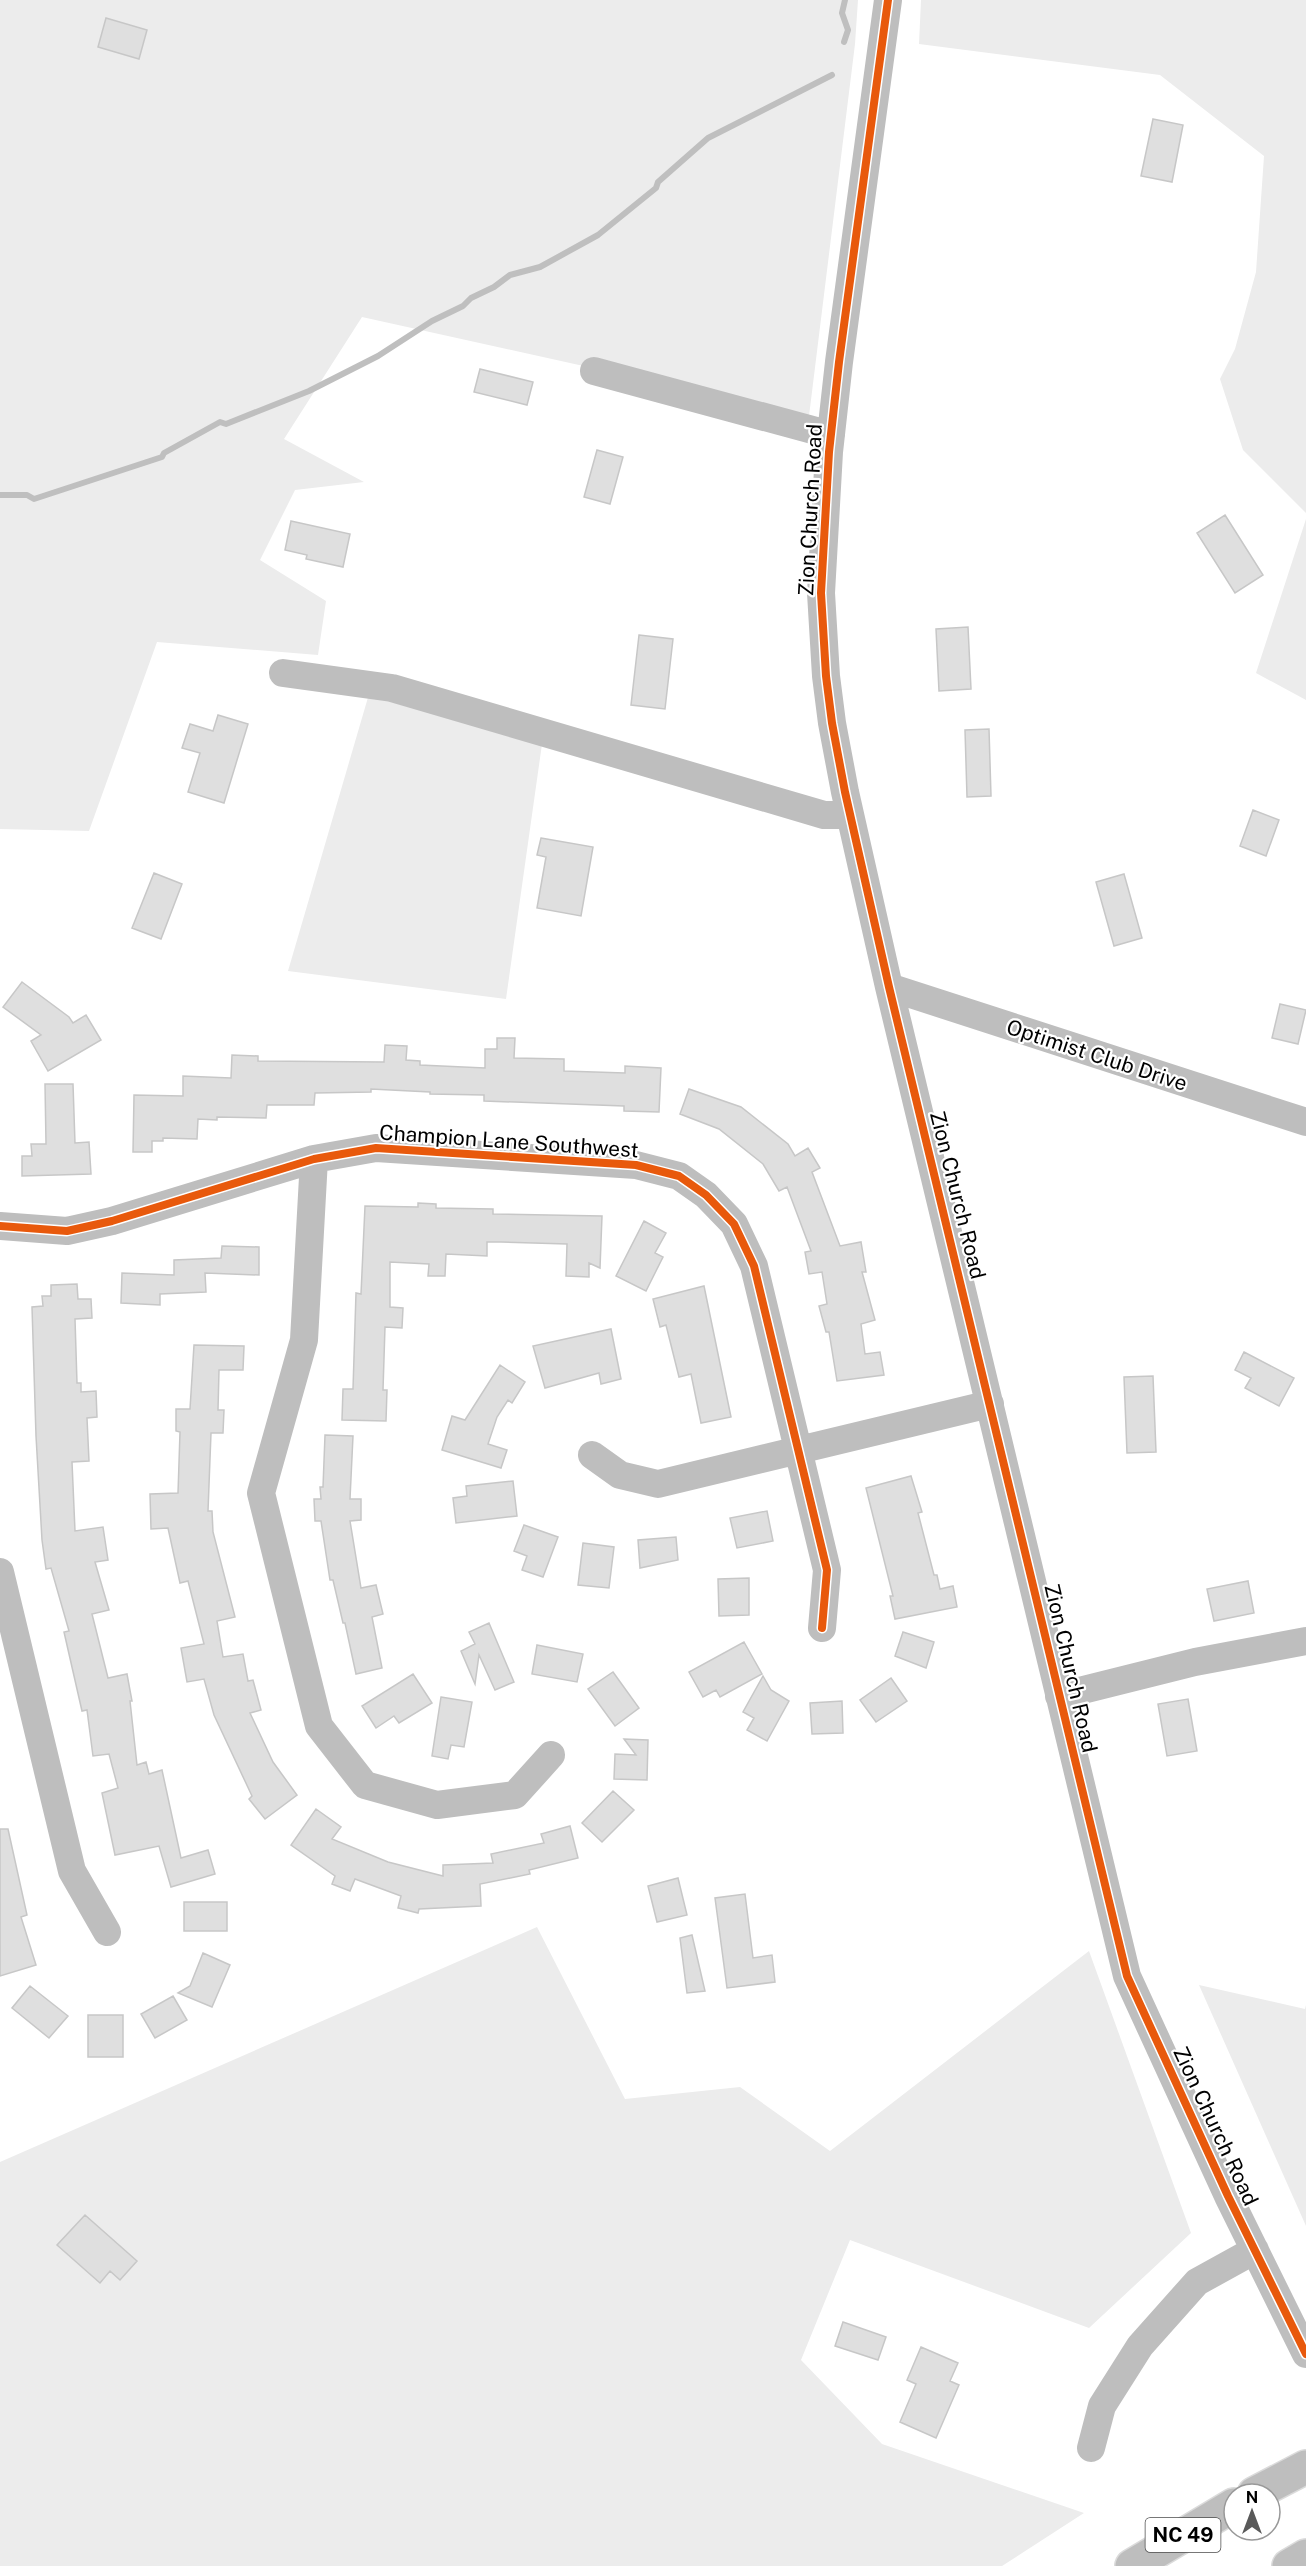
<svg xmlns="http://www.w3.org/2000/svg" width="1306" height="2566" viewBox="0 0 1306 2566" font-family="'Public Sans',sans-serif">
  <style>
    .green { fill: #ececec }
    .lines { fill: none; stroke-linecap: round; stroke-linejoin: round }
    .stream { stroke: #bfbfbf; stroke-width: 6 }
    .building { fill: #dfdfdf; stroke: #c7c7c7; stroke-width: 1.5 }
    .highway-casing { stroke: #dbdbdb; stroke-width: 36 }
    .minor { stroke: #bebebe; stroke-width: 28 }
    .highway { stroke: #bebebe; stroke-width: 33 }
    .cycleway-casing { stroke: #fff; stroke-width: 11 }
    .cycleway { stroke: #e8590c; stroke-width: 8 }
    .labels { text-anchor: middle; dominant-baseline: central; stroke-width: 4.5; stroke-linejoin: round; paint-order: stroke }
    .shield { fill: #fff; stroke: #4c4c4c; stroke-width: 1.5 }
    .shield-label { font-size: 20px; font-weight: bold; fill: #000 }
    .street-label { font-size: 21px; fill: #000; stroke: #fff }
  </style>
  <rect width="100%" height="100%" fill="#fff"/>
  <path class="green" d="M 0,0 L 858,0 L 855,44 L 809,416 L 362,317 L 284,439 L 364,482 L 295,490 L 260,560 L 326,601 L 318,655 L 157,642 L 89,831 L 0,829 Z
    M 921,0 L 1306,0 L 1306,513 L 1243,450 L 1220,379 L 1235,349 L 1256,272 L 1264,156 L 1160,75 L 919,44 Z
    M 1306,519 L 1306,700 L 1256,673 Z
    M 369,694 L 542,744 L 506,999 L 288,971 Z
    M 537,1927 L 625,2099 L 740,2087 L 830,2151 L 1089,1951 L 1191,2233 L 1089,2328 L 850,2240 L 801,2360 L 882,2444 L 1084,2513 L 1002,2566 L 0,2566 L 0,2162 Z
    M 1199,1985 L 1305,2009 L 1306,2005 L 1306,2226 Z"/>
  <g class="lines">
    <path class="stream" d="M 844,42 L 848,30 L 842,13 L 845,0
      M 0,495 L 27,495 L 34,499 L 162,457 L 164,453 L 220,422 L 226,424 L 309,391 L 378,356 L 432,321 L 463,306 L 471,298 L 494,287 L 510,275 L 540,267 L 598,235 L 656,188 L 658,182 L 708,138 L 832,75"/>
  </g>
  <path class="building" d="M 106,18 L 147,30 L 139,59 L 98,47 Z
    M 1153,119 L 1183,125 L 1172,182 L 1141,176 Z
    M 480,369 L 533,382 L 527,405 L 474,392 Z
    M 597,450 L 623,457 L 610,504 L 584,497 Z
    M 1225,515 L 1263,575 L 1235,593 L 1197,533 Z
    M 291,521 L 350,534 L 343,567 L 306,559 L 307,555 L 285,550 Z
    M 968,627 L 971,689 L 939,691 L 936,629 Z
    M 639,635 L 673,639 L 665,709 L 631,705 Z
    M 218,715 L 248,724 L 224,803 L 188,792 L 200,753 L 182,748 L 190,724 L 213,731 Z
    M 989,729 L 991,796 L 967,797 L 965,730 Z
    M 1253,810 L 1279,820 L 1266,856 L 1240,846 Z
    M 541,838 L 593,847 L 581,916 L 537,908 L 546,857 L 537,855 Z
    M 154,873 L 182,884 L 161,939 L 132,928 Z
    M 1124,874 L 1142,938 L 1114,946 L 1096,882 Z
    M 22,982 L 69,1017 L 73,1023 L 86,1015 L 101,1040 L 48,1071 L 31,1041 L 41,1035 L 3,1007 Z
    M 1280,1004 L 1306,1010 L 1298,1044 L 1272,1038 Z
    M 497,1038 L 515,1038 L 514,1058 L 564,1059 L 564,1071 L 625,1073 L 625,1066 L 661,1068 L 659,1112 L 624,1111 L 624,1106 L 484,1101 L 484,1095 L 430,1094 L 430,1092 L 371,1089 L 371,1092 L 315,1093 L 314,1105 L 267,1105 L 266,1118 L 217,1117 L 217,1120 L 198,1119 L 197,1139 L 163,1138 L 163,1141 L 152,1141 L 152,1152 L 133,1152 L 134,1095 L 183,1096 L 183,1076 L 231,1078 L 232,1055 L 258,1056 L 258,1061 L 384,1062 L 385,1045 L 407,1046 L 406,1060 L 420,1061 L 420,1065 L 485,1068 L 485,1049 L 497,1049 Z
    M 45,1084 L 73,1084 L 75,1143 L 89,1142 L 91,1174 L 22,1176 L 22,1156 L 32,1156 L 31,1144 L 46,1144 Z
    M 689,1089 L 741,1107 L 788,1144 L 795,1156 L 808,1148 L 820,1168 L 812,1172 L 840,1246 L 861,1242 L 866,1272 L 862,1272 L 875,1320 L 861,1324 L 865,1354 L 880,1352 L 884,1375 L 837,1381 L 829,1332 L 826,1332 L 819,1306 L 827,1304 L 822,1272 L 809,1274 L 805,1252 L 811,1251 L 787,1187 L 779,1191 L 763,1164 L 719,1129 L 680,1114 Z
    M 418,1203 L 436,1204 L 436,1208 L 493,1209 L 493,1214 L 602,1216 L 600,1268 L 589,1263 L 589,1277 L 566,1276 L 567,1244 L 501,1242 L 487,1242 L 487,1256 L 446,1254 L 445,1276 L 428,1276 L 429,1264 L 390,1262 L 390,1307 L 403,1308 L 402,1328 L 385,1327 L 383,1390 L 387,1390 L 386,1421 L 342,1420 L 343,1389 L 353,1389 L 356,1293 L 361,1294 L 365,1206 L 418,1207 Z
    M 644,1221 L 666,1233 L 655,1253 L 663,1257 L 646,1291 L 616,1276 Z
    M 222,1246 L 259,1247 L 259,1275 L 205,1273 L 206,1292 L 160,1294 L 160,1305 L 121,1303 L 122,1273 L 174,1275 L 174,1260 L 221,1258 Z
    M 77,1284 L 78,1299 L 91,1299 L 92,1318 L 75,1319 L 77,1383 L 81,1383 L 81,1392 L 96,1391 L 97,1417 L 87,1418 L 89,1461 L 72,1462 L 75,1531 L 103,1527 L 108,1560 L 95,1562 L 109,1610 L 92,1614 L 108,1678 L 127,1674 L 132,1701 L 130,1701 L 137,1765 L 146,1762 L 149,1774 L 162,1770 L 181,1858 L 208,1850 L 215,1874 L 171,1887 L 159,1846 L 115,1855 L 102,1793 L 118,1788 L 109,1754 L 93,1756 L 87,1710 L 82,1711 L 64,1632 L 69,1631 L 51,1568 L 46,1569 L 42,1540 L 36,1436 L 32,1307 L 43,1306 L 42,1296 L 51,1296 L 51,1285 Z
    M 704,1286 L 731,1417 L 701,1423 L 691,1374 L 679,1377 L 666,1325 L 660,1327 L 653,1299 Z
    M 611,1329 L 621,1379 L 601,1384 L 599,1373 L 545,1388 L 533,1346 Z
    M 194,1345 L 244,1346 L 243,1370 L 219,1370 L 218,1410 L 224,1410 L 223,1433 L 211,1433 L 208,1511 L 212,1511 L 213,1532 L 235,1617 L 217,1621 L 223,1657 L 243,1654 L 248,1681 L 253,1680 L 261,1710 L 250,1713 L 273,1762 L 297,1795 L 265,1819 L 249,1799 L 252,1796 L 214,1715 L 204,1679 L 187,1682 L 181,1648 L 204,1644 L 188,1581 L 180,1583 L 168,1528 L 151,1529 L 150,1494 L 178,1493 L 180,1432 L 176,1431 L 176,1409 L 190,1409 Z
    M 1244,1352 L 1294,1378 L 1279,1406 L 1245,1388 L 1251,1378 L 1235,1370 Z
    M 500,1365 L 525,1382 L 512,1403 L 508,1400 L 497,1417 L 488,1444 L 507,1450 L 501,1468 L 442,1450 L 452,1416 L 465,1420 Z
    M 1153,1376 L 1156,1452 L 1127,1453 L 1124,1377 Z
    M 325,1435 L 353,1436 L 350,1499 L 361,1499 L 361,1520 L 350,1521 L 361,1588 L 376,1585 L 383,1614 L 372,1617 L 382,1668 L 356,1674 L 345,1623 L 343,1623 L 333,1580 L 330,1580 L 321,1521 L 315,1521 L 314,1499 L 321,1499 L 320,1487 L 323,1487 Z
    M 911,1476 L 922,1512 L 918,1513 L 934,1575 L 937,1575 L 940,1589 L 953,1586 L 957,1607 L 895,1619 L 890,1596 L 893,1596 L 866,1488 Z
    M 513,1481 L 517,1516 L 456,1523 L 453,1498 L 467,1496 L 466,1486 Z
    M 767,1511 L 773,1541 L 737,1548 L 730,1518 Z
    M 524,1525 L 558,1537 L 543,1577 L 522,1570 L 527,1556 L 514,1551 Z
    M 676,1537 L 678,1560 L 640,1568 L 638,1540 Z
    M 583,1543 L 614,1547 L 609,1588 L 578,1585 Z
    M 749,1578 L 749,1615 L 719,1616 L 718,1579 Z
    M 1248,1581 L 1254,1613 L 1214,1621 L 1207,1589 Z
    M 489,1623 L 514,1682 L 495,1690 L 479,1655 L 475,1684 L 461,1651 L 475,1644 L 469,1632 Z
    M 903,1632 L 934,1642 L 926,1668 L 895,1656 Z
    M 744,1642 L 762,1674 L 720,1697 L 716,1690 L 703,1697 L 689,1672 Z
    M 537,1645 L 583,1654 L 577,1682 L 532,1674 Z
    M 613,1672 L 639,1708 L 615,1726 L 588,1689 Z
    M 413,1674 L 432,1703 L 399,1723 L 394,1716 L 376,1728 L 362,1706 Z
    M 763,1676 L 771,1690 L 789,1701 L 767,1741 L 747,1730 L 754,1718 L 743,1712 Z
    M 891,1678 L 907,1701 L 876,1722 L 860,1700 Z
    M 441,1697 L 472,1702 L 464,1747 L 451,1745 L 448,1759 L 432,1756 Z
    M 1188,1699 L 1197,1751 L 1167,1756 L 1158,1704 Z
    M 842,1701 L 843,1733 L 812,1734 L 810,1703 Z
    M 624,1739 L 648,1740 L 647,1780 L 614,1779 L 615,1754 L 636,1755 Z
    M 613,1791 L 634,1810 L 602,1842 L 582,1823 Z
    M 316,1809 L 341,1827 L 332,1839 L 388,1862 L 443,1876 L 443,1865 L 493,1863 L 491,1854 L 544,1843 L 541,1834 L 570,1826 L 578,1858 L 529,1870 L 530,1874 L 480,1884 L 481,1906 L 419,1909 L 418,1913 L 398,1908 L 401,1896 L 355,1879 L 350,1891 L 332,1884 L 335,1876 L 291,1845 Z
    M 0,1829 L 8,1829 L 27,1915 L 21,1917 L 36,1965 L 0,1976 Z
    M 678,1878 L 687,1915 L 657,1922 L 648,1886 Z
    M 745,1894 L 753,1958 L 772,1955 L 775,1982 L 727,1988 L 715,1898 Z
    M 184,1902 L 227,1902 L 227,1931 L 184,1931 Z
    M 692,1935 L 705,1991 L 687,1993 L 680,1938 Z
    M 203,1953 L 230,1965 L 212,2007 L 178,1993 L 190,1986 Z
    M 30,1986 L 68,2016 L 49,2038 L 12,2008 Z
    M 173,1996 L 187,2020 L 155,2038 L 141,2014 Z
    M 88,2015 L 123,2015 L 123,2057 L 88,2057 Z
    M 85,2215 L 137,2261 L 120,2280 L 110,2271 L 100,2283 L 57,2245 Z
    M 843,2322 L 886,2337 L 878,2360 L 835,2346 Z
    M 921,2347 L 958,2363 L 950,2381 L 959,2385 L 936,2438 L 900,2422 L 916,2384 L 907,2380 Z"/>
  <g class="lines">
    <defs>
      <path id="highway" d="M 1254,2494 L 1306,2467
        M 1132,2566 L 1234,2505
        M 1289,2566 L 1306,2556"/>
    </defs>
    <use href="#highway" class="highway-casing"/>
    <path class="minor" d="M 888,0 L 839,362 L 829,452 L 821,593 L 826,676 L 832,723 L 845,792 L 889,987 L 1127,1976 L 1228,2196 L 1306,2354
      M 594,371 L 831,435
      M 283,673 L 392,688 L 824,815 L 850,815
      M 889,987 L 1306,1122
      M 314,1159 L 304,1340 L 261,1493 L 319,1726 L 365,1785 L 437,1805 L 515,1795 L 551,1755
      M 0,1226 L 67,1231 L 112,1221 L 314,1159 L 376,1148 L 636,1165 L 679,1176 L 706,1195 L 734,1224 L 754,1266 L 827,1570 L 822,1628
      M 592,1455 L 620,1475 L 658,1484 L 990,1404
      M 0,1572 L 72,1871 L 107,1932
      M 1059,1696 L 1195,1662 L 1306,1641
      M 1091,2448 L 1102,2406 L 1140,2346 L 1197,2282 L 1255,2250"/>
    <use href="#highway" class="highway"/>
    <defs>
      <path id="cycleway" d="M 888,0 L 839,362 L 829,452 L 821,593 L 826,676 L 832,723 L 845,792 L 889,987 L 1127,1976 L 1228,2196 L 1306,2354
        M 0,1226 L 67,1231 L 112,1221 L 314,1159 L 376,1148 L 636,1165 L 679,1176 L 706,1195 L 734,1224 L 754,1266 L 827,1570 L 822,1628"/>
    </defs>
    <use href="#cycleway" class="cycleway-casing"/>
    <use href="#cycleway" class="cycleway"/>
  </g>
  <g class="labels">
    <rect class="shield" x="1145.5" y="2518" width="75" height="34" rx="4.5"/>
    <g class="shield-label">
      <text x="1183" y="2535">NC 49</text>
    </g>
    <g class="street-label">
      <text transform="translate(810 510) rotate(-87)">Zion Church Road</text>
      <text transform="translate(1097 1055) rotate(18)">Optimist Club Drive</text>
      <text transform="translate(509 1141) rotate(4)">Champion Lane Southwest</text>
      <text transform="translate(958 1195) rotate(76)">Zion Church Road</text>
      <text transform="translate(1071 1668) rotate(77)">Zion Church Road</text>
      <text transform="translate(1216 2126) rotate(65)">Zion Church Road</text>
    </g>
  </g>
  <g transform="translate(1252 2512)"><circle r="28" fill="#ffffff" stroke="#999999" stroke-width="1.5"/>
  <path d="M0-4.5L10 22L0 15L-10 22Z" fill="#595959"/>
  <text y="-9" font-size="16" font-weight="bold" text-anchor="middle" fill="#000000">N</text>
  </g>
</svg>
